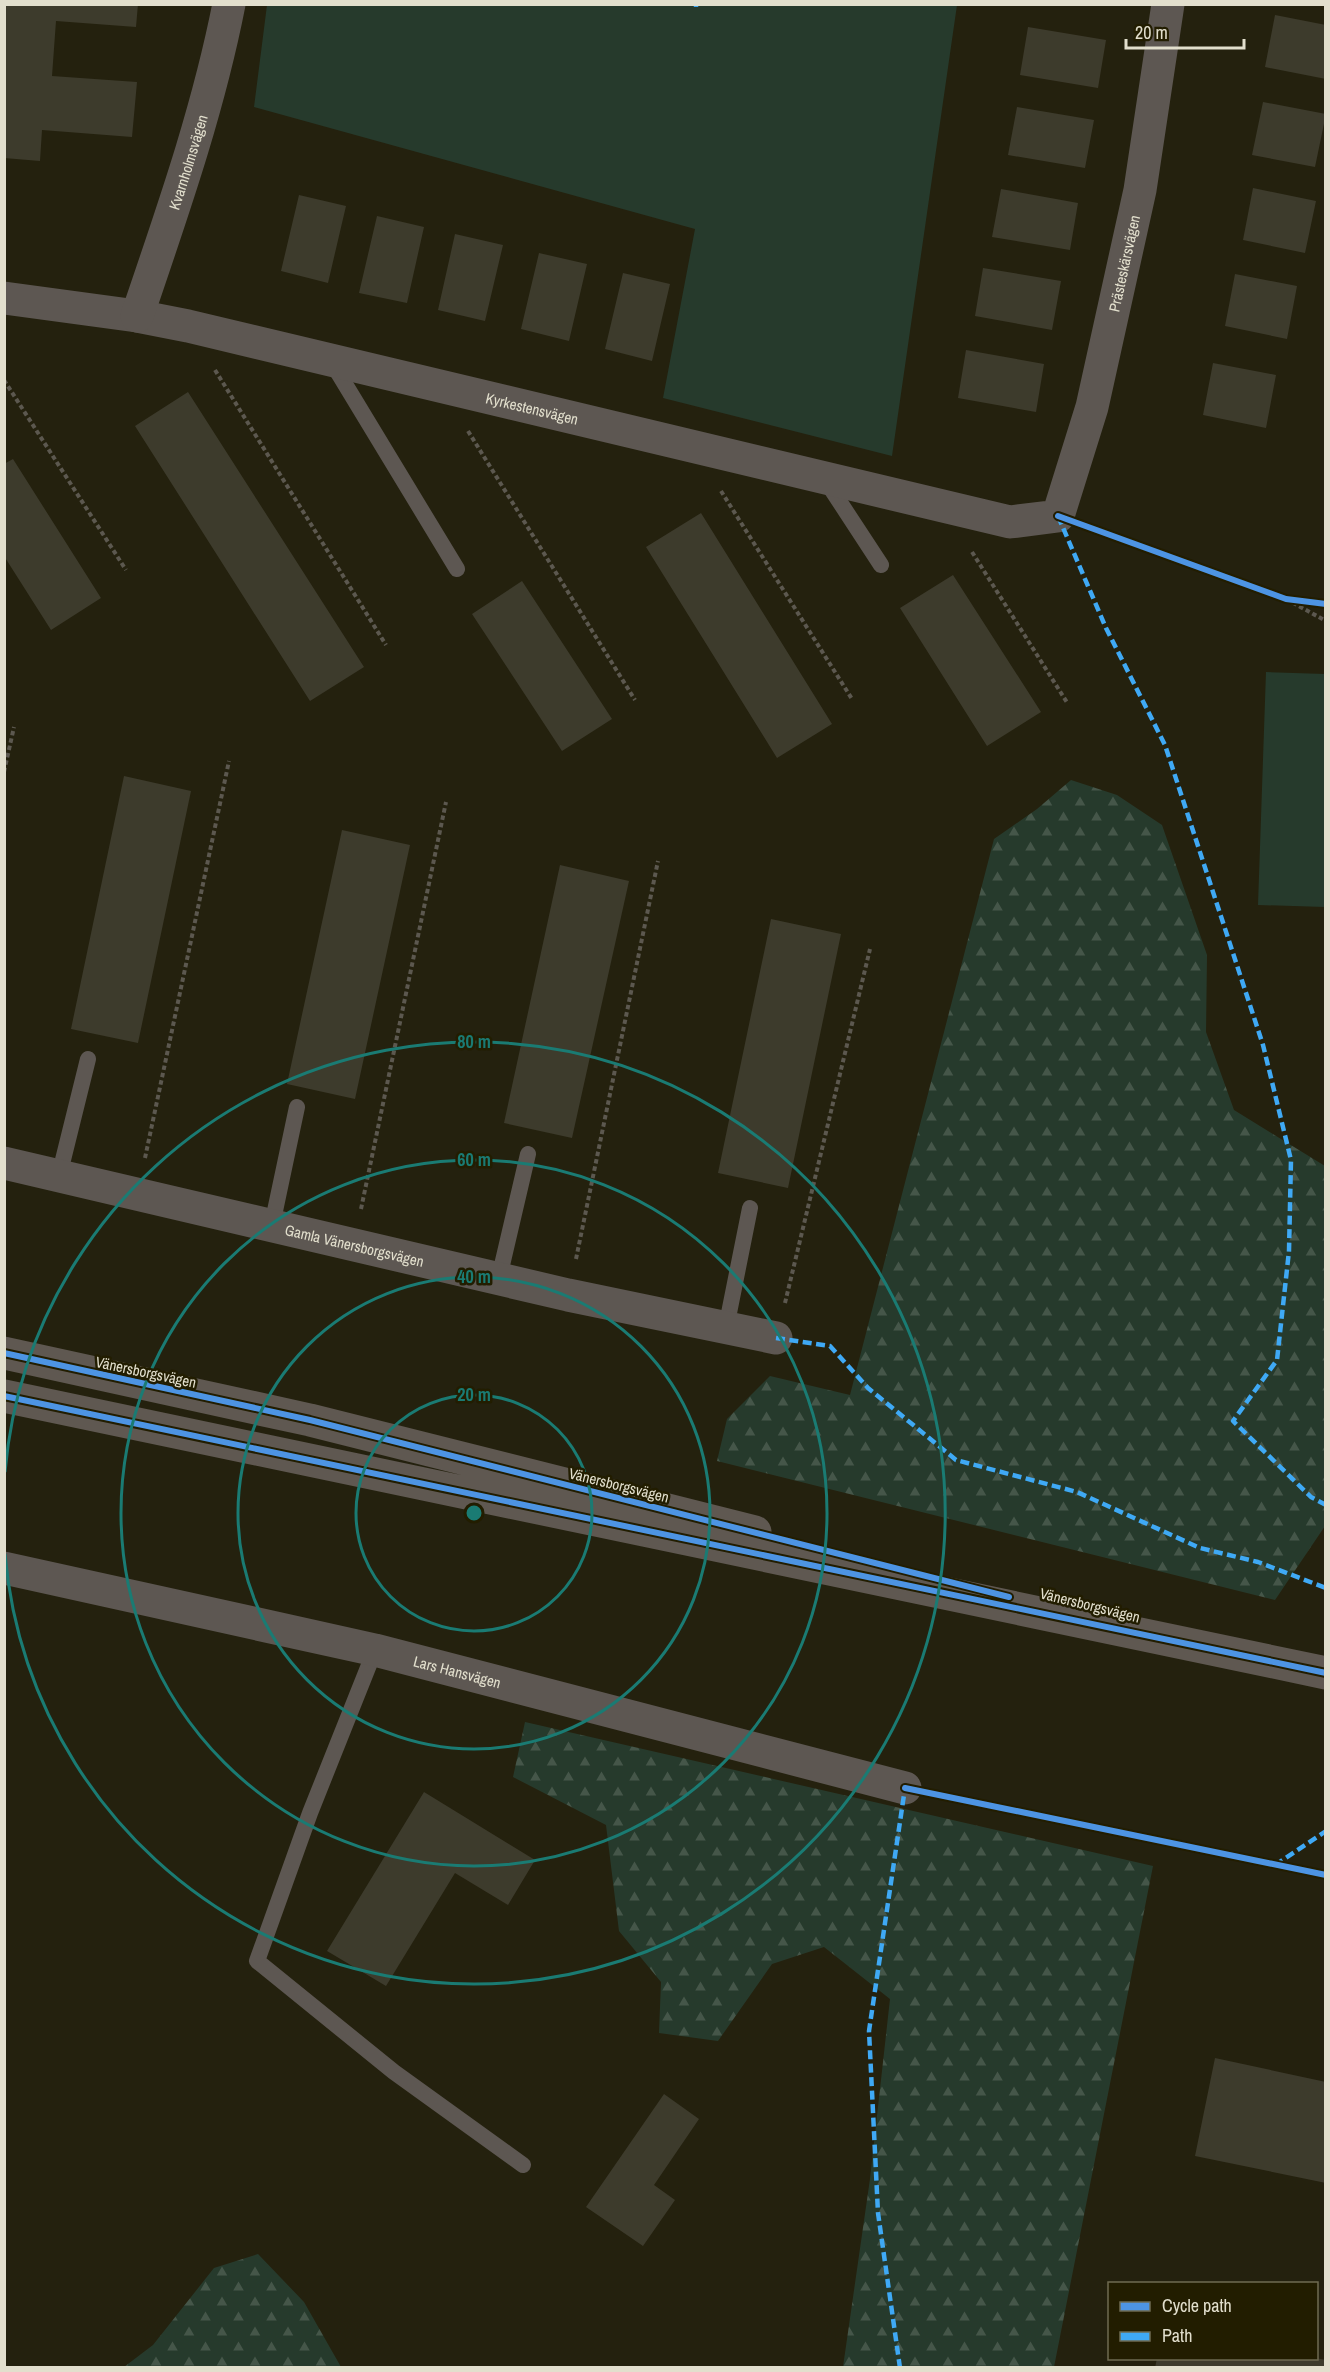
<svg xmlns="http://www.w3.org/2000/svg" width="1330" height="2372" viewBox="0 0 1330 2372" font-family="'Archivo Narrow',sans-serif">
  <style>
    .green { fill: #263a2c }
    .forest { fill: url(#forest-firs) }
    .building { fill: #3d3b2c }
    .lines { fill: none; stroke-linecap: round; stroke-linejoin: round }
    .path { stroke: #5c584f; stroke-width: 4; stroke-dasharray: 4.5 3; stroke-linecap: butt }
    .lane { stroke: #5d5752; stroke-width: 16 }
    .street { stroke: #5d5752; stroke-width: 33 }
    .secondary { stroke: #5f5851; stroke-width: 33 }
    .quiet { stroke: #3fa9f5; stroke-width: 4.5; stroke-dasharray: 9 4.5; stroke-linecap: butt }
    .cycleway-casing { stroke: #221d00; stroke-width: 10 }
    .cycleway { stroke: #4d94e3; stroke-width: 6 }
    .ring { fill: none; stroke: #1a7b73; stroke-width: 3 }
    .labels { text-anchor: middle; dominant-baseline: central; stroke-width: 5; stroke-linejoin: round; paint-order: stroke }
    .street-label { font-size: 15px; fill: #e2dfcd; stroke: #221d00 }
    .centre { fill: #1a7b73; stroke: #221d00; stroke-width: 3 }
    .ring-label { font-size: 18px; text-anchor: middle; font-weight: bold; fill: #1a7b73; stroke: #221d00; stroke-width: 5; stroke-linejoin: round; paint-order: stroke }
  </style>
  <defs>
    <pattern id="forest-firs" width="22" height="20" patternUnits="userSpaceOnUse" patternTransform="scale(1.5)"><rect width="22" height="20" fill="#263a2c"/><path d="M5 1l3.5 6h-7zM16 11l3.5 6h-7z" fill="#455649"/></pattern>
  </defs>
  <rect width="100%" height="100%" fill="#24210e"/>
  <path class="green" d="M 267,5 L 957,5 L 892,456 L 663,398 L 695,229 L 254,107 Z
    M 1266,672 L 1325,674 L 1325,907 L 1258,905 Z"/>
  <path class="forest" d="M 1071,780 L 1117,795 L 1162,825 L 1207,955 L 1206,1032 L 1234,1110 L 1325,1166 L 1325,1526 L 1275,1600 L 717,1461 L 727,1419 L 770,1376 L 850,1395 L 994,839 L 1037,809 Z
    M 525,1722 L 1153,1866 L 1054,2367 L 843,2367 L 870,2179 L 890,1999 L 824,1947 L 772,1964 L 718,2041 L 659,2033 L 661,1982 L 619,1931 L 606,1825 L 513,1777 Z
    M 258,2254 L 304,2302 L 341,2367 L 124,2367 L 153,2345 L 214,2268 Z"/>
  <path class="building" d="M 4,4 L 138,4 L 136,27 L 56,21 L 52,76 L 137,82 L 132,137 L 42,130 L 40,161 L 4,158 Z
    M 1275,15 L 1326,25 L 1326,79 L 1265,67 Z
    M 1028,27 L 1106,40 L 1098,88 L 1020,75 Z
    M 1263,102 L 1326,114 L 1315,167 L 1252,155 Z
    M 1017,107 L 1094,120 L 1085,168 L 1008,155 Z
    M 1253,188 L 1316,201 L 1305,253 L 1243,240 Z
    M 1001,189 L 1078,203 L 1070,250 L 992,237 Z
    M 299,195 L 346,206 L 328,283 L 281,271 Z
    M 377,216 L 424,227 L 407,303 L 359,293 Z
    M 455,234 L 503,245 L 485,321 L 438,310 Z
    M 539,253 L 587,264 L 569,341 L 521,329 Z
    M 983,268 L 1061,281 L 1052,330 L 975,316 Z
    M 623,273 L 670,284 L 652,361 L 605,349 Z
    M 1235,274 L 1297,286 L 1287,339 L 1225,326 Z
    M 966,350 L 1044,364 L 1036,412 L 958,398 Z
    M 1213,363 L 1276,375 L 1266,428 L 1203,415 Z
    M 188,392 L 364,667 L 310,701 L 135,426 Z
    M 13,459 L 101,598 L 51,630 L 4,556 L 4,464 Z
    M 701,513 L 832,724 L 777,758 L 646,547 Z
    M 953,575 L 1041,712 L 987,746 L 900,608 Z
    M 522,581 L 612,719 L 562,751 L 472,614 Z
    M 124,776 L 191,791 L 138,1043 L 71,1029 Z
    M 342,830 L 410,845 L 355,1099 L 287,1084 Z
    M 560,865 L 629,881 L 572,1138 L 504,1123 Z
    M 771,919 L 841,934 L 788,1188 L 718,1173 Z
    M 424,1792 L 535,1860 L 508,1905 L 455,1873 L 386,1986 L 327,1951 Z
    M 1215,2058 L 1326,2082 L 1326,2183 L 1195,2156 Z
    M 664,2094 L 699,2119 L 654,2185 L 675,2200 L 643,2246 L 586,2207 Z
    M 1157,2358 L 1315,2358 L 1326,2360 L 1326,2368 L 1155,2368 Z"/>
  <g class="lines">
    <path class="path" d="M 215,370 L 386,645
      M 4,380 L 126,570
      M 468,431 L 635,700
      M 721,491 L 852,699
      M 972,552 L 1068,704
      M 1286,599 L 1326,621
      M 4,772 L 14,727
      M 145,1158 L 229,761
      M 361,1209 L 446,802
      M 576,1259 L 658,861
      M 785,1303 L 870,949"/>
    <path class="lane" d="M 331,361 L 457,569
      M 826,481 L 881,565
      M 59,1176 L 88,1059
      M 272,1225 L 297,1107
      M 499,1278 L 528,1154
      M 726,1328 L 750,1208
      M 375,1650 L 310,1813 L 257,1961 L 394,2072 L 523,2165"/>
    <g class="street">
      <path id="s1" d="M 4,298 L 137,316 L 188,326 L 1010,522 L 1058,516 L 1092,407 L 1140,190 L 1168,4"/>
      <path id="s2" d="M 137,316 C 172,213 208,111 229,4"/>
      <path id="s3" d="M 4,1163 L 568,1295 L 776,1338"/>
      <path id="s4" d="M 4,1568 L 375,1650 L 905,1788"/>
    </g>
    <path class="secondary" d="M 4,1353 L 310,1420 L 755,1532
      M 4,1396 L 1326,1673"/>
    <path class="quiet" d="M 696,4 L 696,7
      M 1058,516 L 1106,628 L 1165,745 L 1263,1045 L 1291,1160 L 1289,1251 L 1277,1360 L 1233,1421 L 1311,1497 L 1326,1505
      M 776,1338 L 830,1346 L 868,1388 L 956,1460 L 1077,1492 L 1200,1548 L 1258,1562 L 1326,1588
      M 1275,1865 L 1326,1831
      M 900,2368 L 878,2213 L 869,2031 L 905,1788 L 909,1789"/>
    <defs>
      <path id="cycleway" d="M 1058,516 L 1286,599 L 1326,604
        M 4,1353 L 310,1420 L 1009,1597
        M 4,1396 L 1326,1673
        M 905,1788 L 1326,1875"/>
    </defs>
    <use href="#cycleway" class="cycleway-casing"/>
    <use href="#cycleway" class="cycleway"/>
  </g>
  <g class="ring">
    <circle cx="474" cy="1513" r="118"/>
    <circle cx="474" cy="1513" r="236"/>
    <circle cx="474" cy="1513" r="353"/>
    <path d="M5 1472A471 471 0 1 1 5 1554"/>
  </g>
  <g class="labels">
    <g class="street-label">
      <text stroke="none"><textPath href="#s2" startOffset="162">Kvarnholmsvägen</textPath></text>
      <text stroke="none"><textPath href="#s1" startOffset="1341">Prästeskärsvägen</textPath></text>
      <text stroke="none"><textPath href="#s1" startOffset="540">Kyrkestensvägen</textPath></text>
      <text stroke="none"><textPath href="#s3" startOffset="360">Gamla Vänersborgsvägen</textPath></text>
      <text transform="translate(146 1372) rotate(12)">Vänersborgsvägen</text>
      <text transform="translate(619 1485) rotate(14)">Vänersborgsvägen</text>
      <text transform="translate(1090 1605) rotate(14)">Vänersborgsvägen</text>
      <text stroke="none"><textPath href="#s4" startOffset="465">Lars Hansvägen</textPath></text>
    </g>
  </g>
  <circle cx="474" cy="1513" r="9" class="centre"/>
  <g class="ring-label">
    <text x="474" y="1048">80 m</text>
    <text x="474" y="1166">60 m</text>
    <text x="474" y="1283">40 m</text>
    <text x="474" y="1401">20 m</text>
  </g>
  <rect width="1330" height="2372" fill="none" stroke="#e2dfcd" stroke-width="12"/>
  <rect x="1108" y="2282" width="210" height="78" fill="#221d00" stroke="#6f6b52" stroke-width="1.5"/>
  <rect x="1120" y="2302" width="30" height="9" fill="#4d94e3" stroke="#6f6b52" stroke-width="1.5"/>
  <text x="1162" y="2312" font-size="18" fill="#e2dfcd">Cycle path</text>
  <rect x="1120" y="2332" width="30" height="9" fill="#3fa9f5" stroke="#6f6b52" stroke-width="1.5"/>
  <text x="1162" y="2342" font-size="18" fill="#e2dfcd">Path</text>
  <path d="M1126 39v9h118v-9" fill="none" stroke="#e2dfcd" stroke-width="3"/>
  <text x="1135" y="39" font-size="18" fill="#e2dfcd" stroke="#221d00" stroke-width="4.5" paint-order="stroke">20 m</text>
</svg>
